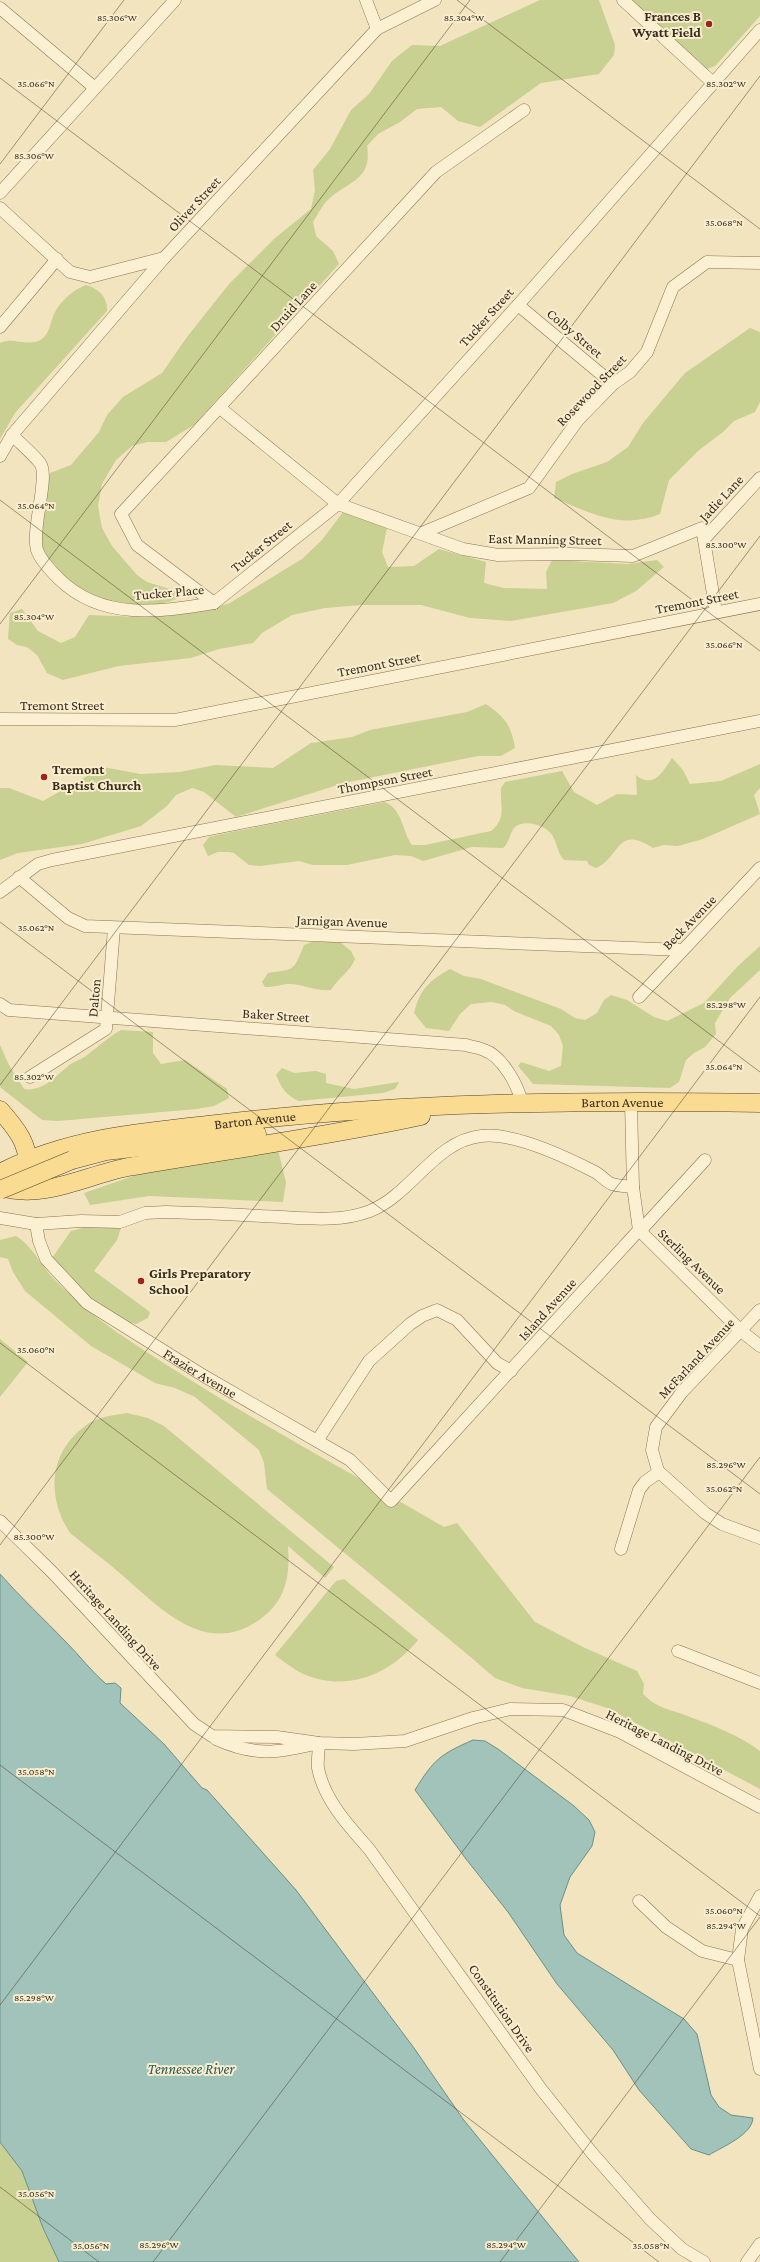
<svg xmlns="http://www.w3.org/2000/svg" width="760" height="2262" viewBox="0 0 760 2262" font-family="'Crimson Pro',serif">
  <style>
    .green { fill: #c8d191 }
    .water { fill: #a2c3ba; stroke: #689188 }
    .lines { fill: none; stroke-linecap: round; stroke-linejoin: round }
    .minor-casing { stroke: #8c7355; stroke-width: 13 }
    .primary-casing { stroke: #59412a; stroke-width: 19 }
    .minor { stroke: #fcf0d2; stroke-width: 12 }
    .primary { stroke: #f9db91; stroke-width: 18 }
    .primary-bridge-casing { stroke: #59412a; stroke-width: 19; stroke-linecap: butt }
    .primary-bridge { stroke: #f9db91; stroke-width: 18 }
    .ticks { fill: none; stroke: #3a2b1b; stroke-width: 1; stroke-opacity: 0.45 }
    .poi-dot { fill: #a0221f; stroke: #f8edce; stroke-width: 1.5 }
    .labels { text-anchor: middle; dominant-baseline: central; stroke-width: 4; stroke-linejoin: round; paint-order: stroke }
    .poi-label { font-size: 14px; font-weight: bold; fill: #3a2b1b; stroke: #f8edce; text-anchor: start }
    .street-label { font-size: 14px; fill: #3a2b1b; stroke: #f8edce }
    .water-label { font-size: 15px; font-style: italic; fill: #295b59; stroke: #f8edce }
    .ticks-label { font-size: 10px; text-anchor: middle; fill: #3a2b1b; stroke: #f8edce; stroke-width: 4; stroke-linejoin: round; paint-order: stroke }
  </style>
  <rect width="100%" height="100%" fill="#f2e4be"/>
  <path class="green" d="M 540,0 L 599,0 L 615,45 L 614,55 L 599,74 L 541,83 L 480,127 L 458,121 L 441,107 L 417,109 L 400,122 L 378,134 L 367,146 C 373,183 344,181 325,203 C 320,209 317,216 313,222 L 316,236 L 333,251 L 339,264 L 194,425 L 166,442 L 147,442 L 132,446 L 116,460 L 102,484 L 98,506 L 102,528 L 112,546 L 137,575 L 147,582 L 186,594 C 144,619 84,603 55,565 C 51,561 43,554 42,548 C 37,526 46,495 50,473 L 71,465 L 99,432 L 107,415 L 123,397 L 162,373 L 187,337 L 229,284 L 275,238 L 311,209 L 315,190 L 313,170 L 330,149 L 351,110 L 369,94 L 392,61 L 412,45 L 440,46 Z
    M 631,0 L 760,0 L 760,16 L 715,66 L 707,69 Z
    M 86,285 C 98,288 108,297 107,311 L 15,413 L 0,439 L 0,343 C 14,336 28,348 42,339 C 50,333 50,322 54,314 C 60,301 73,290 86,285 Z
    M 750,328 L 760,332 L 760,402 L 755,412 L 734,421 L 723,432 L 698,451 L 669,480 L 660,514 C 620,530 591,513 554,498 L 556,482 L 572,474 L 607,462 L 628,447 L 643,423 L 685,373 Z
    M 343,512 L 387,528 L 382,552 L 388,567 L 414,566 L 439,549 L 486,562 L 484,583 L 504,588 L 547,589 L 546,572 L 552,560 L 628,564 L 657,560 L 664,567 L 636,591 L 613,603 L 511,621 L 470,618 L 421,605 L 362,605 L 325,608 L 292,615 L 262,633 L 253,643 L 219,649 L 191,658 L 119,666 L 63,680 L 47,673 L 37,655 L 27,647 L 17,645 L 8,639 L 10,613 L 22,609 L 38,631 L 61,643 L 75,637 L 89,615 L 142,617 L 183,614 L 228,604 L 302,559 L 322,540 Z
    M 486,704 C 505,717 511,725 515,748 L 501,756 L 478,756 L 344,783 L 236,817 L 204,792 L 192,788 L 176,795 L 167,806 L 141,826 L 82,844 L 18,853 L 0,860 L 0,788 L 9,788 L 43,801 L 103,767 L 141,774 L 180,772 L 215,765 L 273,768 L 311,743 L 352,737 L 370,730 L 467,712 Z
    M 672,758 L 683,770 L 690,784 L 721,781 L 760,764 L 760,788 L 754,795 L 760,814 L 703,839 L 678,846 L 664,845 L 653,848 C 616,824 621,857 596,868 L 589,865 L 587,861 L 564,860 C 556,851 558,844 552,835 C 546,826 529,820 518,825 C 509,829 511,842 503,848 L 472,847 L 423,861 L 411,856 L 395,855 L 347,865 L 313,865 L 299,861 L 260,866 L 249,865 L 234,853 L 228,852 L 218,852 L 208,856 L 203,845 L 209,837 L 221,834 L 385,802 C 403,810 402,831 412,845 L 425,845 L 491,831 C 507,818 500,807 501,788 L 505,782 L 562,771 L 574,792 L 597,805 L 617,794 L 637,795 L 636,775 C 654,790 663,771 672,758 Z
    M 312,942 L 340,942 L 351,951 L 355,959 C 350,972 338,978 331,990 C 316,992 302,983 287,984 C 279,985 274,987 265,987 L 262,982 L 268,973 C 295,969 293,972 304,945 Z
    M 760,946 L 760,970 L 730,998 L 715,1023 L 716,1034 L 705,1047 L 694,1053 L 686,1060 L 679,1082 L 670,1088 L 533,1084 L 518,1066 L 521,1062 L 549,1071 L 561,1066 L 563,1046 L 559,1035 L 551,1026 L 516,1012 L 505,1005 L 492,1002 L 471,1004 L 460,1014 L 449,1031 L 426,1028 L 414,1013 C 420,989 429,981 450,969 L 464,976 L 481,979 L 561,1009 L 575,1018 L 585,1020 L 597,1013 L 604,1000 L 611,995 L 627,1000 L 654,1017 L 667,1021 L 704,1003 L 738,966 Z
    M 121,1030 L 153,1032 L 153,1053 L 161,1064 L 185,1060 L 227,1089 L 229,1098 L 214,1106 L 197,1109 L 58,1121 L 42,1120 L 0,1087 L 0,1045 L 9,1065 L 24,1089 C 42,1092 55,1077 67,1067 C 72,1062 80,1060 86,1056 C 98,1047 108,1037 121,1030 Z
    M 282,1068 L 294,1073 L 316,1071 L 326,1074 L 326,1083 L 354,1089 L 399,1082 L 395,1089 L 383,1093 L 299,1101 C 286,1096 281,1087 276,1075 Z
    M 278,1150 L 286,1182 L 283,1202 L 149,1196 L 90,1205 L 84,1193 L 142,1173 Z
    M 122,1225 L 117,1240 L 94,1271 L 150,1312 L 148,1318 L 136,1324 C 103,1317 74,1282 52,1258 L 71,1231 L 86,1227 Z
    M 16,1236 C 32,1246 39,1262 51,1276 C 72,1298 94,1316 118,1333 C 222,1404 335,1464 444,1527 L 457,1523 L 535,1622 L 585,1648 L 637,1671 L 644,1684 L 643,1694 C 659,1710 671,1709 690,1717 C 714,1726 739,1735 760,1751 L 760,1789 L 607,1708 L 570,1696 L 522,1688 L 495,1678 L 467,1654 L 267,1489 L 264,1463 L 259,1450 L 195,1397 L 175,1388 L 155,1383 L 91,1346 L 25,1291 L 13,1272 L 8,1259 L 0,1257 L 0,1240 Z
    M 0,1339 L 28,1362 L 0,1397 Z
    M 127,1413 L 148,1418 L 164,1426 L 334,1567 L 325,1578 L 288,1546 C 290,1573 287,1599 263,1617 C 209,1660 162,1610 122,1575 C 105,1560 87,1547 70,1533 C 48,1499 48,1458 79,1431 C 83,1428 87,1424 91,1422 C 103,1416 115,1415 127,1413 Z
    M 344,1579 L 418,1640 C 389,1676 345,1693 301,1673 C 292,1668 283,1661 275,1655 L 336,1581 Z
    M 0,2142 L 22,2171 L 43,2228 L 59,2262 L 0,2262 Z"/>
  <path class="water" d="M 0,1574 C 21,1598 44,1619 66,1642 C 80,1656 91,1671 106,1684 L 115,1683 L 121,1688 L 120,1703 L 164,1744 L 202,1788 L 207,1790 L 296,1890 L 414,2048 L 463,2119 L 579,2262 L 59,2262 L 43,2228 L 22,2171 L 0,2142 Z
    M 473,1740 L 485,1741 L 498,1749 L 574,1806 L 589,1820 L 595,1832 L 592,1846 L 570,1877 L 560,1905 L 564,1935 L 577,1953 L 684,2019 L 697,2034 L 711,2095 L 719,2107 L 731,2115 L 753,2118 C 752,2135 722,2147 709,2155 L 691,2149 L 639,2090 L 613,2050 L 557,1984 L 508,1912 L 466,1859 L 415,1790 C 434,1759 441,1754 473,1740 Z"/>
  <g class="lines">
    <defs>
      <g id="minor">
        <path d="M 366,0 L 377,29"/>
        <path d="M 623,0 L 713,83"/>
        <path d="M 0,8 L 95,88"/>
        <path d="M 0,193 L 175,0"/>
        <path d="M 0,208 L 70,272 L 90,277 L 164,258"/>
        <path d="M 518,305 L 613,384"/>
        <path d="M 0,327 L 57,259"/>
        <path d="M 220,408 L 338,504 L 463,549 L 498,555 L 569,554 L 633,556 L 702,528 L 716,612"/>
        <path d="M 12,435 C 21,444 32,453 40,463 C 50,476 31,528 37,550 C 40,559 52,572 59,579 C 102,621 159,612 214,603"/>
        <path d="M 0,456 L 12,435 L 164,258 L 377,29 L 435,0"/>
        <path d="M 422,533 L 529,488 L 578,420 L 613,384 L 630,372 L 647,352 L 673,287 L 707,262 L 760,263"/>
        <path d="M 705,538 L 760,478"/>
        <path d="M 214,603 L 338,504 L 518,305 L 760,30"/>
        <path d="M 214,603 L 137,545 L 121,514 L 436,172 L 524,110"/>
        <path d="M 0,719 L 175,720 L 760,604"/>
        <path d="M 19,877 L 68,918 L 85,926 L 682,950"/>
        <path d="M 0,892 L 38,864 L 52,860 L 760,721"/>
        <path d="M 639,997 L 760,868"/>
        <path d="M 0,1004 L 9,1010 L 466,1045 C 472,1047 478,1047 484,1050 C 502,1056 518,1085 522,1103"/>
        <path d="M 30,1077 L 106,1029 L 114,928"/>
        <path d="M 0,1218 L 36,1224 L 81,1221 L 120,1222 L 145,1213 L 166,1212 C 198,1213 230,1214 262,1216 C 297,1217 337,1224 370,1211 C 412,1194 435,1141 481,1136 C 514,1132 566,1157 595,1172 C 601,1175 606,1182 612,1184 C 618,1186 627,1186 633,1187"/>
        <path id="s1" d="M 36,1224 L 39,1241 L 46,1259 L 87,1303 L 204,1376 L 350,1460 L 391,1501 L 639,1230 L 633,1187 L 631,1103"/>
        <path d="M 639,1230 L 741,1331 L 760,1346"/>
        <path d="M 640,1231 L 705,1160"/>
        <path d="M 760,1310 L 682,1392 L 656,1427 L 652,1450 L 658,1471 L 705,1513 L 722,1524 L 760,1538"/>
        <path d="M 317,1441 L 369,1361 L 410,1324 L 422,1316 L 437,1310 L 457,1320 L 497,1363 L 511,1371"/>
        <path d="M 0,1521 L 52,1572 L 194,1724 L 212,1736 L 277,1737 L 319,1743 L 354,1744 L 405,1741 L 473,1718 L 510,1709 L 563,1710 L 620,1732 L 760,1807"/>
        <path d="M 621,1549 L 639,1490 L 645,1482 L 659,1472"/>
        <path d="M 678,1651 L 760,1683"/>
        <path d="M 216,1739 C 256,1757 278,1753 319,1743 C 319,1751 317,1761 318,1768 C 324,1800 349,1826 369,1849 L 541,2089 L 592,2153 L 650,2219 L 682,2249 L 704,2262"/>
        <path d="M 760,1896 L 742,1929 L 738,1960 L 760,2069"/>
        <path d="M 639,1901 L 666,1927 L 702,1951 L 738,1960"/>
        <path d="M 747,2262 L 760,2244"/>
      </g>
      <g id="primary">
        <path d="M 0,1110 C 16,1128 31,1146 27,1171"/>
        <path d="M 72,1160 L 106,1151 L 257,1134"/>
        <path id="s2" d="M 0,1173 C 68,1138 142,1132 217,1124 C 397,1102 579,1100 760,1103"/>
        <path d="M 1,1187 C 44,1200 86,1175 128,1167 C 226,1150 324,1137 421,1116"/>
      </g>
    </defs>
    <use href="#minor" class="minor-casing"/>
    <use href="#primary" class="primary-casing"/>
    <use href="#minor" class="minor"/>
    <use href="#primary" class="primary"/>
    <defs>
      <path id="primary-bridge" d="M 0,1190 L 72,1160"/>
    </defs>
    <use href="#primary-bridge" class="primary-bridge-casing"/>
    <use href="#primary-bridge" class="primary-bridge"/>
  </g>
  <path class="ticks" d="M 457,0 L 760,229M 0,78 L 760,651M 0,164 L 124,0M 0,500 L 760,1072M 0,624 L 470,0M 0,922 L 760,1494M 0,1085 L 760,76M 0,1343 L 760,1916M 0,1545 L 760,536M 0,1765 L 659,2262M 0,2005 L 760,997M 0,2187 L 99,2262M 153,2262 L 760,1457M 500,2262 L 760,1917"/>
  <g class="poi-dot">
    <circle cx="709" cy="24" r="4"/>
    <circle cx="44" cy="777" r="4"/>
    <circle cx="141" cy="1281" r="4"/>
  </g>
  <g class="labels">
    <g class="poi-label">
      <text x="701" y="16" text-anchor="end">Frances B<tspan x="701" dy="16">Wyatt Field</tspan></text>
      <text x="52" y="769">Tremont<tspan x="52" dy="16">Baptist Church</tspan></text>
      <text x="149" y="1273">Girls Preparatory<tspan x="149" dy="16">School</tspan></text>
    </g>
    <g class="street-label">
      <text transform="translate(194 204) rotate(-47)">Oliver Street</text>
      <text transform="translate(293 306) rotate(-48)">Druid Lane</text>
      <text transform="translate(486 317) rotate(-48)">Tucker Street</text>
      <text transform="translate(575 333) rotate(40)">Colby Street</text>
      <text transform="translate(591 390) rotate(-46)">Rosewood Street</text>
      <text transform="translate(721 498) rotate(-47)">Jadie Lane</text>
      <text transform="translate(545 539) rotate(1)">East Manning Street</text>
      <text transform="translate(261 546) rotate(-39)">Tucker Street</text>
      <text transform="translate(169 592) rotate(-5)">Tucker Place</text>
      <text transform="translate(697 601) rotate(-11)">Tremont Street</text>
      <text transform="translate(379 664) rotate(-11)">Tremont Street</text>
      <text x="62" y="705">Tremont Street</text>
      <text transform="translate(385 780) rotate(-11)">Thompson Street</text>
      <text transform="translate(342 921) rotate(2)">Jarnigan Avenue</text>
      <text transform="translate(689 922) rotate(-46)">Beck Avenue</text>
      <text transform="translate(94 998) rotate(-85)">Dalton</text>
      <text transform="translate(276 1015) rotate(4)">Baker Street</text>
      <text stroke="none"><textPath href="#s2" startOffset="630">Barton Avenue</textPath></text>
      <text stroke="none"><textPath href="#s2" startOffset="262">Barton Avenue</textPath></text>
      <text transform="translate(692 1261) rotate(44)">Sterling Avenue</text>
      <text transform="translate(547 1309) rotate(-48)">Island Avenue</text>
      <text transform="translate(696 1358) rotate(-47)">McFarland Avenue</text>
      <text stroke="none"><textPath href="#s1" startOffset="230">Frazier Avenue</textPath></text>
      <text transform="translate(116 1620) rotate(48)">Heritage Landing Drive</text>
      <text transform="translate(665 1742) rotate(27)">Heritage Landing Drive</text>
      <text transform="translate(502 2008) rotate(55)">Constitution Drive</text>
    </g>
    <g class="water-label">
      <text x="191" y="2069">Tennessee River</text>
    </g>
  </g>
  <g class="ticks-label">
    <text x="117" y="21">85.306°W</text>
    <text x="464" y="21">85.304°W</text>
    <text x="36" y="87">35.066°N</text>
    <text x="726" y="87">85.302°W</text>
    <text x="34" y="159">85.306°W</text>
    <text x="724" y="226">35.068°N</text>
    <text x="36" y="509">35.064°N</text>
    <text x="726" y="548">85.300°W</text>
    <text x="34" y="620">85.304°W</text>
    <text x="724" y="648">35.066°N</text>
    <text x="36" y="931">35.062°N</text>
    <text x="726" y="1008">85.298°W</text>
    <text x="724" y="1070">35.064°N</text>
    <text x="34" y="1080">85.302°W</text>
    <text x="36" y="1353">35.060°N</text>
    <text x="726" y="1468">85.296°W</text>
    <text x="724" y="1492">35.062°N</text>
    <text x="34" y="1540">85.300°W</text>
    <text x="36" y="1775">35.058°N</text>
    <text x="724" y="1914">35.060°N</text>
    <text x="726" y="1929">85.294°W</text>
    <text x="34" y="2001">85.298°W</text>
    <text x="36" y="2197">35.056°N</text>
    <text x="159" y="2248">85.296°W</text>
    <text x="506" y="2248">85.294°W</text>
    <text x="91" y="2249">35.056°N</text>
    <text x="651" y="2249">35.058°N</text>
  </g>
</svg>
